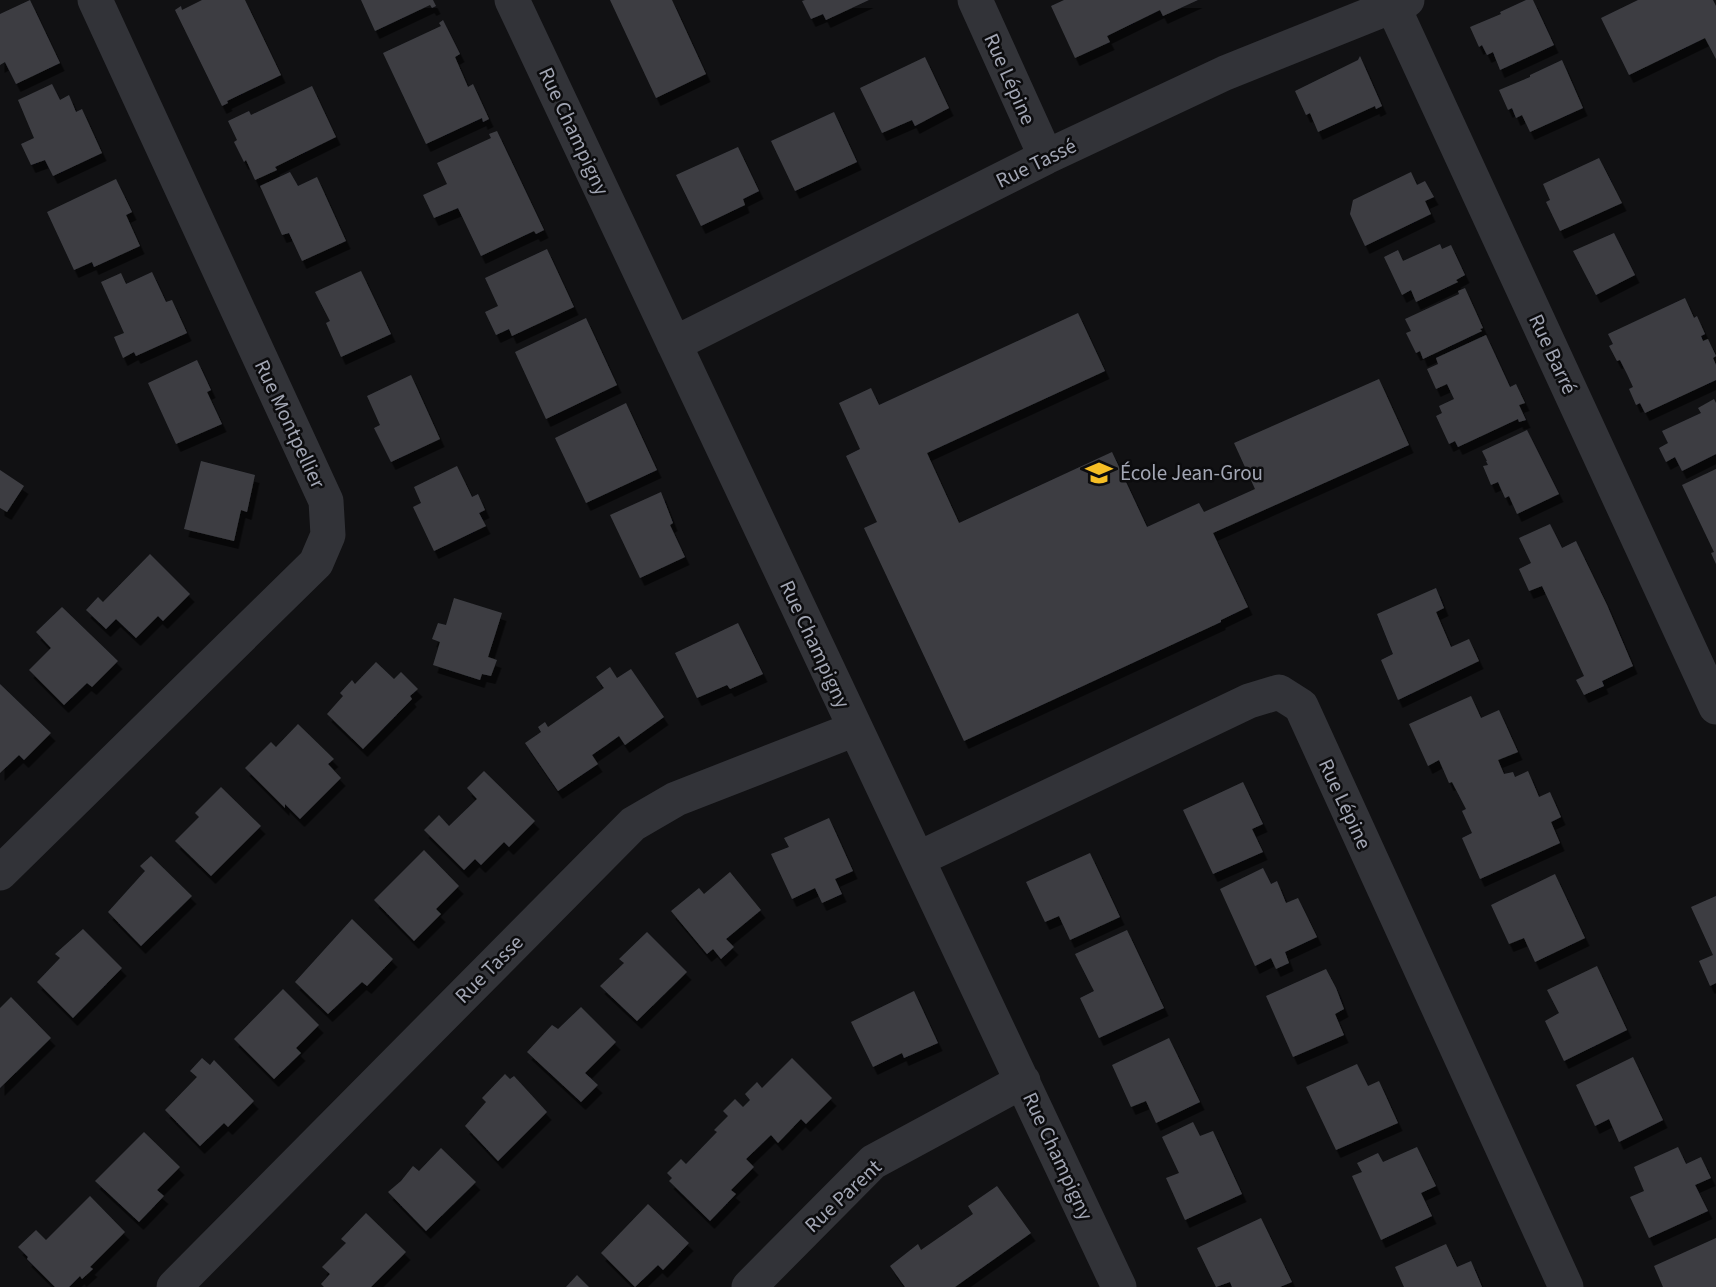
<svg xmlns="http://www.w3.org/2000/svg" width="1716" height="1287" viewBox="0 0 1716 1287" font-family="'Source Sans 3',sans-serif">
  <style>
    .building { fill: #3d3e43; filter: url(#shadow) }
    .lines { fill: none; stroke-linecap: round; stroke-linejoin: round }
    .street { stroke: #323338; stroke-width: 35 }
    .labels { text-anchor: middle; dominant-baseline: central; stroke-width: 5; stroke-linejoin: round; paint-order: stroke }
    .street-label { font-size: 21px; fill: #a2a6b4; stroke: #0c0c0e }
    .poi-label { font-size: 21px; fill: #a2a6b4; stroke: #0c0c0e; text-anchor: start }
  </style>
  <defs>
    <filter id="shadow"><feDropShadow dx="4.5" dy="8" stdDeviation="0" flood-color="#0009"/></filter>
  </defs>
  <rect width="100%" height="100%" fill="#111113"/>
  <path class="building" d="M 30,0 L 60,63 L 16,84 L 5,62 L 0,65 L 0,14 Z
    M 202,0 L 245,0 L 281,75 L 227,101 L 228,103 L 222,106 L 175,10 L 181,6 L 182,10 Z
    M 361,0 L 433,0 L 436,6 L 432,8 L 430,5 L 375,31 Z
    M 610,0 L 672,0 L 706,74 L 656,98 Z
    M 805,0 L 869,0 L 826,20 L 823,14 L 811,19 L 802,1 Z
    M 1064,0 L 1198,0 L 1163,16 L 1160,10 L 1107,36 L 1110,42 L 1075,58 L 1051,6 Z
    M 1526,0 L 1533,0 L 1554,45 L 1500,70 L 1493,52 L 1487,55 L 1482,45 L 1479,47 L 1470,27 L 1501,14 L 1500,12 Z
    M 1638,0 L 1713,0 L 1716,6 L 1716,59 L 1705,38 L 1629,75 L 1601,18 Z
    M 443,20 L 460,54 L 455,57 L 468,87 L 473,84 L 489,119 L 483,122 L 482,118 L 426,144 L 383,53 L 441,26 L 439,23 Z
    M 1360,56 L 1382,106 L 1376,109 L 1375,106 L 1318,132 L 1310,113 L 1306,115 L 1295,91 L 1358,60 Z
    M 925,57 L 949,108 L 915,126 L 912,120 L 882,133 L 860,88 Z
    M 1562,60 L 1583,108 L 1530,132 L 1522,115 L 1516,118 L 1512,108 L 1508,110 L 1499,90 L 1530,77 L 1530,75 Z
    M 52,84 L 60,100 L 69,95 L 76,112 L 82,109 L 102,153 L 53,176 L 45,160 L 31,165 L 21,144 L 34,138 L 18,100 Z
    M 312,86 L 336,137 L 275,167 L 277,170 L 255,180 L 246,160 L 244,162 L 234,142 L 237,140 L 228,121 L 249,111 L 251,115 Z
    M 834,112 L 857,162 L 795,191 L 771,141 Z
    M 497,131 L 544,230 L 536,234 L 534,231 L 481,256 L 458,208 L 434,218 L 423,195 L 447,184 L 437,163 L 491,138 L 489,134 Z
    M 738,147 L 759,191 L 743,199 L 745,205 L 701,226 L 676,175 Z
    M 1599,158 L 1622,203 L 1560,231 L 1546,202 L 1550,200 L 1543,184 Z
    M 290,172 L 298,186 L 317,177 L 346,241 L 302,261 L 289,233 L 282,235 L 260,186 Z
    M 1411,172 L 1417,185 L 1425,181 L 1434,197 L 1425,201 L 1431,214 L 1365,246 L 1350,214 L 1353,200 Z
    M 116,179 L 132,212 L 126,215 L 140,246 L 94,267 L 92,262 L 74,270 L 47,212 Z
    M 1614,233 L 1635,275 L 1596,295 L 1573,251 Z
    M 1440,244 L 1442,249 L 1451,245 L 1465,275 L 1456,280 L 1458,282 L 1416,302 L 1411,290 L 1402,295 L 1384,257 L 1398,250 L 1403,261 Z
    M 547,249 L 574,307 L 512,336 L 509,329 L 496,335 L 485,312 L 498,306 L 485,278 Z
    M 361,271 L 391,334 L 341,357 L 326,323 L 330,321 L 315,292 Z
    M 152,272 L 166,302 L 172,300 L 187,333 L 136,356 L 134,352 L 123,358 L 114,337 L 124,333 L 101,282 L 121,273 L 126,284 Z
    M 1465,288 L 1483,328 L 1480,329 L 1482,331 L 1423,359 L 1420,351 L 1416,353 L 1406,333 L 1411,331 L 1405,319 L 1459,294 L 1458,291 Z
    M 1685,298 L 1694,318 L 1697,316 L 1705,334 L 1701,336 L 1703,341 L 1708,339 L 1716,356 L 1713,358 L 1716,365 L 1716,380 L 1645,413 L 1640,403 L 1636,405 L 1629,389 L 1633,387 L 1627,374 L 1620,360 L 1617,361 L 1609,346 L 1613,344 L 1608,334 Z
    M 1078,313 L 1105,371 L 927,453 L 959,523 L 1112,452 L 1147,527 L 1199,503 L 1204,512 L 1255,489 L 1234,443 L 1379,379 L 1409,445 L 1213,533 L 1248,607 L 1221,620 L 1221,622 L 964,741 L 864,528 L 877,522 L 846,456 L 860,449 L 839,403 L 871,388 L 879,405 Z
    M 586,318 L 617,385 L 546,419 L 515,352 Z
    M 1486,335 L 1510,387 L 1516,384 L 1525,403 L 1519,405 L 1526,420 L 1519,422 L 1518,419 L 1458,447 L 1455,441 L 1449,444 L 1436,416 L 1442,413 L 1439,406 L 1454,399 L 1447,384 L 1436,389 L 1427,369 L 1438,364 L 1436,358 Z
    M 197,360 L 211,390 L 207,392 L 222,424 L 176,444 L 148,383 Z
    M 411,375 L 440,439 L 391,462 L 374,428 L 380,425 L 367,396 Z
    M 1714,399 L 1716,403 L 1716,454 L 1682,471 L 1675,457 L 1666,462 L 1659,448 L 1668,443 L 1662,431 L 1701,413 L 1698,408 Z
    M 626,403 L 657,470 L 586,503 L 555,438 Z
    M 1527,430 L 1559,494 L 1517,514 L 1509,496 L 1505,498 L 1498,482 L 1491,485 L 1483,466 L 1488,465 L 1486,461 L 1487,461 L 1482,451 Z
    M 201,461 L 255,475 L 247,512 L 241,510 L 234,541 L 184,529 Z
    M 457,466 L 472,497 L 478,494 L 485,510 L 479,513 L 486,526 L 434,551 L 413,507 L 421,503 L 414,487 Z
    M 1716,469 L 1716,564 L 1711,553 L 1714,552 L 1682,485 Z
    M 0,470 L 24,486 L 7,512 L 0,508 Z
    M 661,492 L 673,523 L 670,525 L 685,557 L 640,578 L 610,515 Z
    M 1550,524 L 1562,548 L 1576,541 L 1607,605 L 1633,666 L 1602,681 L 1604,686 L 1584,695 L 1576,680 L 1584,676 L 1542,586 L 1529,591 L 1519,569 L 1531,563 L 1519,538 Z
    M 150,554 L 190,594 L 163,621 L 158,616 L 136,638 L 116,619 L 106,629 L 86,610 L 98,597 L 103,602 Z
    M 1436,588 L 1444,608 L 1436,612 L 1451,647 L 1469,639 L 1479,661 L 1398,700 L 1381,660 L 1393,654 L 1377,614 Z
    M 454,598 L 502,613 L 488,657 L 497,660 L 491,676 L 482,674 L 480,680 L 433,665 L 440,642 L 432,639 L 438,623 L 446,625 Z
    M 62,607 L 118,661 L 92,687 L 87,683 L 64,705 L 29,670 L 51,648 L 36,632 Z
    M 738,623 L 763,674 L 730,689 L 727,685 L 697,698 L 675,653 Z
    M 376,662 L 394,679 L 401,672 L 418,689 L 410,696 L 412,699 L 363,749 L 327,714 L 343,696 L 340,693 L 352,680 L 355,684 Z
    M 610,667 L 617,678 L 631,669 L 664,717 L 625,745 L 619,736 L 605,746 L 592,755 L 598,764 L 558,791 L 525,743 L 541,732 L 538,727 L 545,722 L 548,727 L 604,688 L 596,677 Z
    M 0,684 L 51,733 L 24,760 L 19,755 L 0,773 Z
    M 1471,696 L 1481,718 L 1499,710 L 1518,752 L 1498,760 L 1504,774 L 1513,772 L 1515,777 L 1528,771 L 1539,797 L 1550,792 L 1561,817 L 1551,822 L 1560,843 L 1480,879 L 1462,838 L 1472,833 L 1462,811 L 1466,809 L 1452,782 L 1449,783 L 1439,760 L 1428,766 L 1409,724 Z
    M 298,724 L 334,759 L 328,764 L 341,778 L 300,819 L 285,804 L 285,808 L 245,768 L 271,742 L 276,747 Z
    M 484,771 L 535,821 L 509,847 L 504,842 L 481,865 L 475,859 L 464,870 L 424,830 L 439,815 L 449,826 L 477,799 L 467,788 Z
    M 1243,782 L 1263,824 L 1252,829 L 1263,852 L 1213,874 L 1183,810 Z
    M 221,787 L 261,826 L 211,876 L 175,841 L 199,817 L 195,813 Z
    M 829,818 L 853,871 L 835,879 L 842,894 L 822,903 L 815,888 L 792,899 L 771,854 L 789,847 L 784,838 Z
    M 424,850 L 459,886 L 436,909 L 441,914 L 414,941 L 374,900 Z
    M 1090,853 L 1120,917 L 1070,940 L 1059,916 L 1045,922 L 1026,882 Z
    M 151,856 L 192,896 L 141,946 L 108,912 L 145,871 L 140,866 Z
    M 1263,868 L 1271,884 L 1277,881 L 1286,903 L 1298,898 L 1317,937 L 1285,952 L 1289,963 L 1276,969 L 1271,958 L 1255,966 L 1220,889 Z
    M 730,872 L 761,910 L 726,939 L 734,947 L 721,959 L 713,949 L 707,954 L 671,911 L 699,888 L 704,894 Z
    M 1555,874 L 1585,938 L 1535,962 L 1524,938 L 1509,944 L 1491,905 Z
    M 1716,896 L 1716,983 L 1710,986 L 1699,961 L 1713,955 L 1691,907 Z
    M 352,919 L 393,959 L 367,986 L 362,982 L 328,1014 L 295,982 Z
    M 83,929 L 122,968 L 73,1018 L 37,982 L 60,958 L 55,954 Z
    M 1127,930 L 1164,1008 L 1099,1038 L 1080,998 L 1094,991 L 1075,954 Z
    M 647,932 L 687,972 L 637,1021 L 600,986 L 624,963 L 619,959 Z
    M 1597,966 L 1627,1030 L 1564,1061 L 1545,1021 L 1559,1013 L 1547,990 Z
    M 1326,969 L 1336,988 L 1344,1009 L 1335,1014 L 1344,1035 L 1293,1057 L 1266,996 Z
    M 283,989 L 319,1025 L 296,1048 L 301,1053 L 274,1079 L 234,1039 Z
    M 914,991 L 938,1043 L 904,1058 L 902,1053 L 873,1067 L 851,1022 Z
    M 11,997 L 51,1038 L 0,1088 L 0,1008 Z
    M 581,1007 L 616,1042 L 585,1073 L 598,1085 L 581,1102 L 527,1052 L 552,1025 L 558,1029 Z
    M 1169,1038 L 1200,1102 L 1156,1123 L 1146,1101 L 1131,1107 L 1112,1065 Z
    M 1633,1057 L 1663,1120 L 1619,1142 L 1609,1119 L 1595,1126 L 1576,1085 Z
    M 202,1058 L 210,1065 L 214,1060 L 254,1101 L 228,1127 L 224,1123 L 200,1146 L 165,1110 L 197,1077 L 190,1071 Z
    M 792,1058 L 832,1098 L 806,1124 L 801,1119 L 778,1143 L 771,1135 L 746,1159 L 754,1167 L 731,1190 L 736,1194 L 710,1221 L 669,1181 L 672,1178 L 667,1173 L 681,1159 L 686,1164 L 717,1132 L 714,1130 L 728,1116 L 723,1111 L 735,1099 L 743,1107 L 750,1100 L 745,1094 L 757,1082 L 762,1088 Z
    M 1357,1064 L 1368,1086 L 1379,1081 L 1398,1123 L 1336,1150 L 1306,1087 Z
    M 505,1074 L 510,1079 L 514,1076 L 547,1112 L 498,1161 L 465,1126 L 486,1102 L 482,1098 Z
    M 1193,1122 L 1200,1136 L 1213,1131 L 1242,1194 L 1185,1220 L 1166,1178 L 1179,1173 L 1162,1137 Z
    M 144,1132 L 180,1167 L 157,1190 L 164,1196 L 139,1222 L 95,1181 Z
    M 1417,1147 L 1436,1186 L 1421,1193 L 1432,1216 L 1381,1240 L 1352,1176 L 1362,1172 L 1357,1163 L 1378,1153 L 1383,1162 Z
    M 1678,1147 L 1686,1164 L 1701,1157 L 1711,1178 L 1695,1185 L 1708,1211 L 1649,1238 L 1630,1197 L 1644,1191 L 1634,1167 Z
    M 441,1148 L 476,1182 L 426,1231 L 388,1192 L 401,1181 L 413,1166 L 419,1171 Z
    M 997,1186 L 1031,1233 L 955,1287 L 905,1287 L 890,1266 L 918,1244 L 921,1250 L 973,1214 L 968,1206 Z
    M 90,1196 L 125,1232 L 90,1267 L 93,1269 L 82,1279 L 80,1276 L 69,1287 L 55,1287 L 27,1259 L 28,1257 L 18,1247 L 36,1230 L 46,1240 Z
    M 648,1204 L 689,1243 L 663,1270 L 658,1265 L 635,1287 L 601,1253 Z
    M 366,1213 L 406,1252 L 371,1287 L 324,1287 L 321,1284 L 330,1274 L 322,1267 L 346,1243 L 341,1239 Z
    M 1261,1218 L 1292,1282 L 1280,1287 L 1232,1287 L 1230,1282 L 1216,1287 L 1197,1248 Z
    M 1716,1238 L 1716,1287 L 1663,1287 L 1654,1266 Z
    M 1446,1244 L 1457,1267 L 1471,1261 L 1482,1287 L 1404,1287 L 1395,1267 Z
    M 577,1275 L 589,1287 L 566,1287 Z"/>
  <g class="lines">
    <path class="street" d="M 512,0 L 1119,1287
      M 975,0 L 1046,157
      M 1390,0 L 1716,707
      M 674,344 L 1046,157 L 1225,73 L 1407,0
      M 918,859 L 1249,701 L 1279,692 L 1301,706 L 1566,1287
      M 0,873 L 316,563 L 328,535 L 326,501 L 95,0
      M 174,1287 L 633,824 L 676,799 L 855,729
      M 749,1287 L 873,1162 L 1023,1081"/>
  </g>
  <defs>
    <symbol id="school-bare" viewBox="-9 -9 18 18"><path d="M0-5L7-2L0 1L-7-2ZM-4 1L0 2.5L4 1V4Q0 6-4 4Z" fill="#f6be25" stroke="#0c0c0e" stroke-width="2.5" paint-order="stroke"/></symbol>
  </defs>
  <g fill-rule="evenodd">
    <use href="#school-bare" x="1080" y="454" width="38" height="38"/>
  </g>
  <g class="labels">
    <g class="street-label">
      <text transform="translate(1010 79) rotate(66)">Rue Lépine</text>
      <text transform="translate(574 131) rotate(65)">Rue Champigny</text>
      <text transform="translate(1036 163) rotate(-26)">Rue Tassé</text>
      <text transform="translate(1553 354) rotate(65)">Rue Barré</text>
      <text transform="translate(290 424) rotate(65)">Rue Montpellier</text>
      <text transform="translate(815 644) rotate(65)">Rue Champigny</text>
      <text transform="translate(1345 804) rotate(65)">Rue Lépine</text>
      <text transform="translate(489 969) rotate(-45)">Rue Tasse</text>
      <text transform="translate(1058 1156) rotate(65)">Rue Champigny</text>
      <text transform="translate(843 1196) rotate(-43)">Rue Parent</text>
    </g>
    <g class="poi-label">
      <text x="1120" y="473">École Jean-Grou</text>
    </g>
  </g>
</svg>
